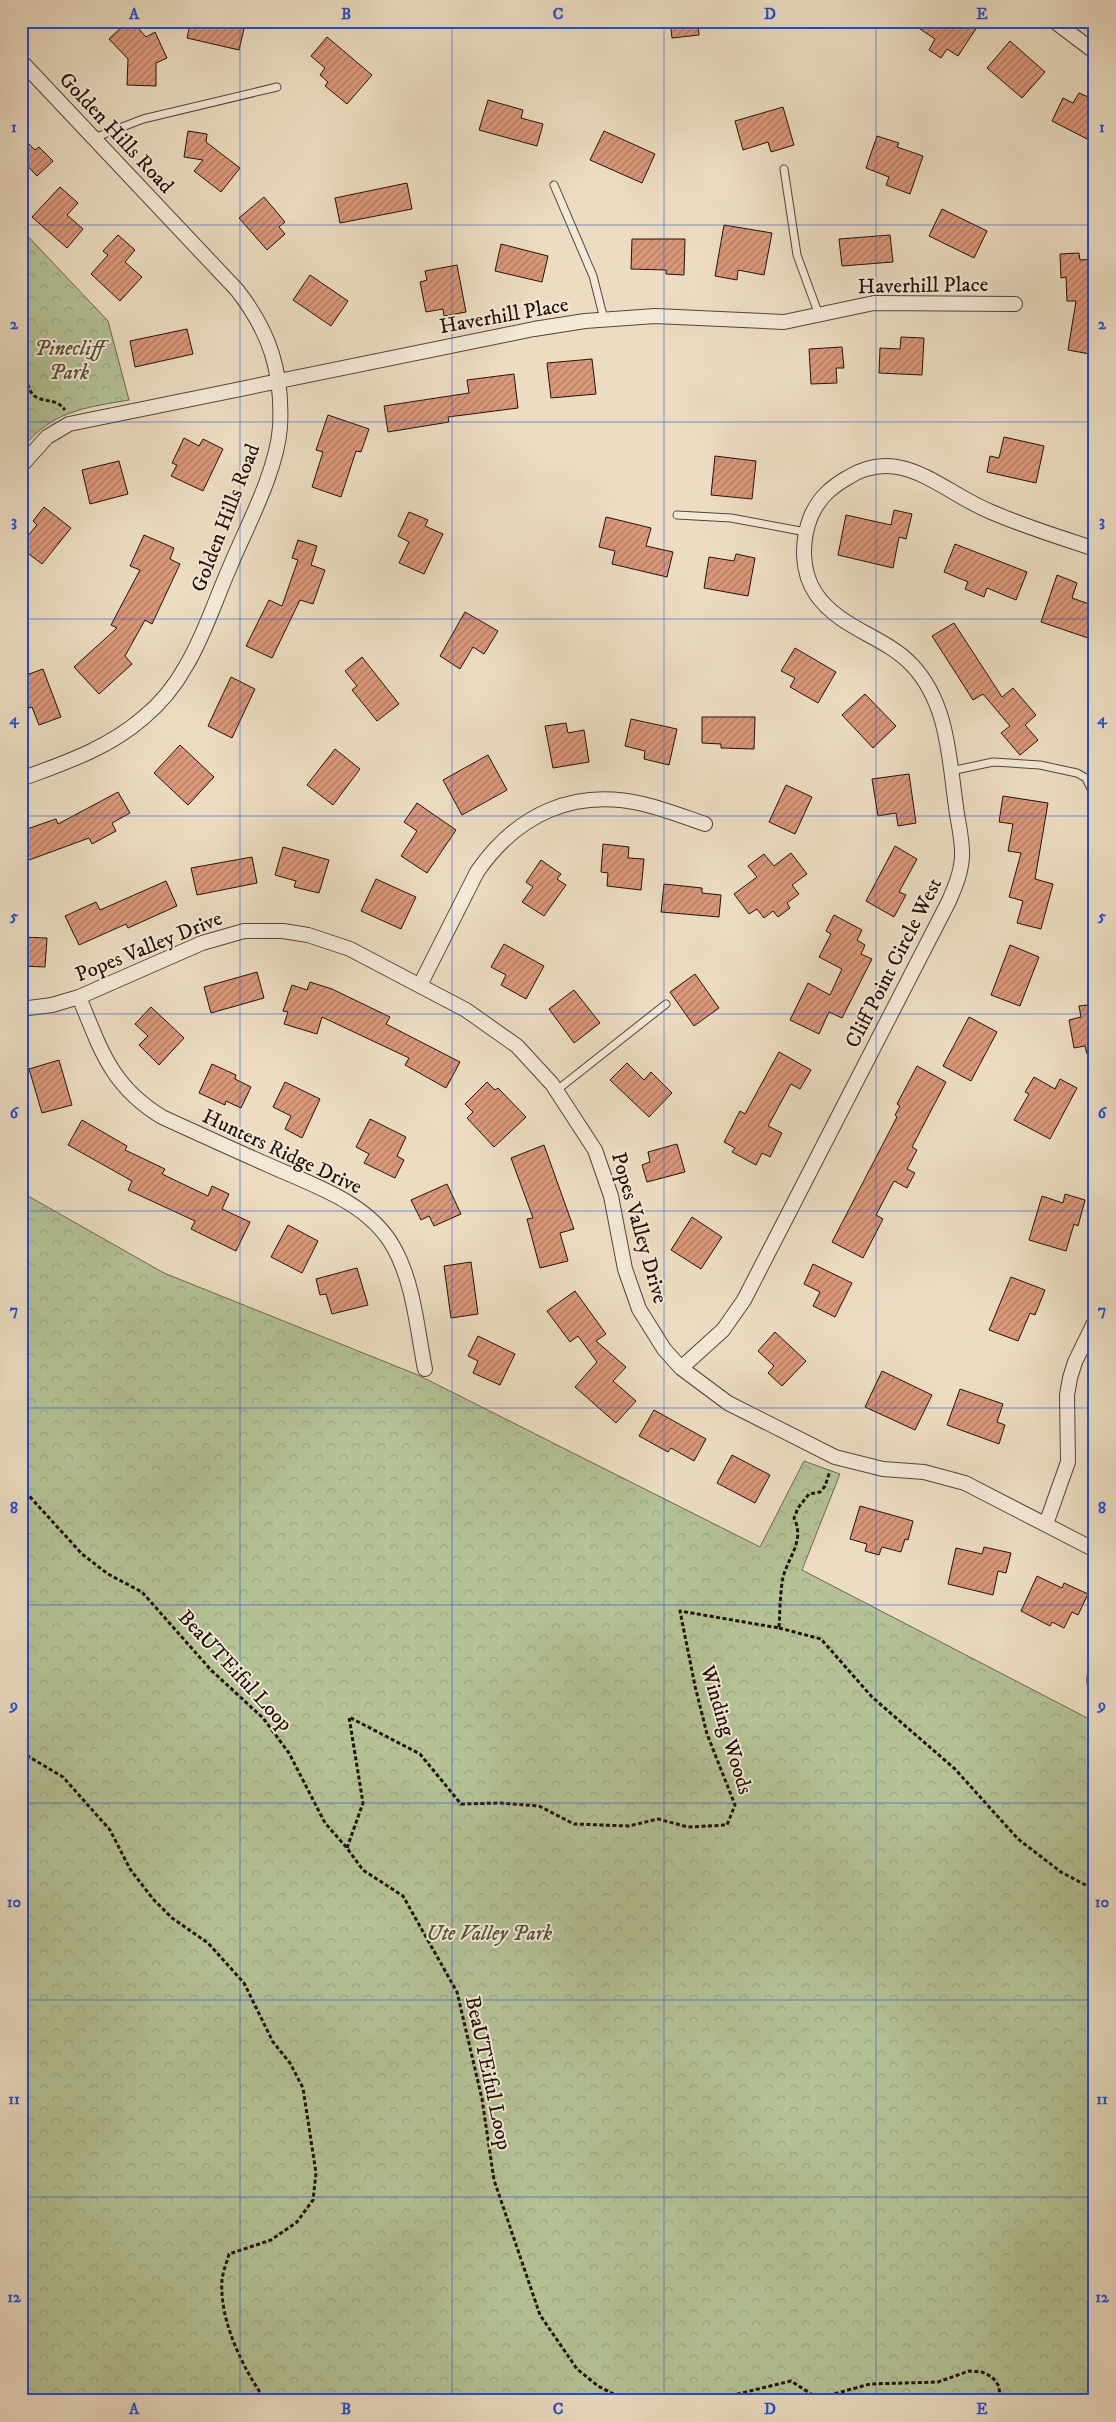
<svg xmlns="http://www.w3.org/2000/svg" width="1116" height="2422" viewBox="0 0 1116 2422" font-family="'IM FELL DW Pica',serif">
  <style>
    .park { fill: url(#park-crowns); stroke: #6c6a4f }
    .building { fill: url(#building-hatch); stroke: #251108 }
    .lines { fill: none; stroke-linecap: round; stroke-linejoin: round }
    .service-casing { stroke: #574436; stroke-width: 9 }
    .minor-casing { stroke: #574436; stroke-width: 16 }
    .path { stroke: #251108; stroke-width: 3; stroke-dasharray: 4 2.5; stroke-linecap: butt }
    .service { stroke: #f3e9d7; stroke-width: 7 }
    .minor { stroke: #f3e9d7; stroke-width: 14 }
    .grid { fill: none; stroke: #1d4ed8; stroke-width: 1; stroke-opacity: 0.55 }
    .labels { text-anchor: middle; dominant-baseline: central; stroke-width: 4; stroke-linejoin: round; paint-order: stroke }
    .street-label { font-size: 21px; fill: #251108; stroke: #f3e9d7 }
    .park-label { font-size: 21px; font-style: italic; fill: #574f3a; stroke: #f3e9d7 }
    .neatline { fill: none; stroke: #1d4ed8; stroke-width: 2 }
    .grid-label { font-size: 16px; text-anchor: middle; font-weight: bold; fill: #1d4ed8 }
  </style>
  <defs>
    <pattern id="park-crowns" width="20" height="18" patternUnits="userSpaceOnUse" patternTransform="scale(1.25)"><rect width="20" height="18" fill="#b4c296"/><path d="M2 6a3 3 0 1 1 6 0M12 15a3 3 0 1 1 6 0" fill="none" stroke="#9ba680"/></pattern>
    <pattern id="building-hatch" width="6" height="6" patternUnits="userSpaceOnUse" patternTransform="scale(1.25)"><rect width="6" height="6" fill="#db987a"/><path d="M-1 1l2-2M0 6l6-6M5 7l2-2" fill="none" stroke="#b17b62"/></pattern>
  </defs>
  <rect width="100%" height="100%" fill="#ecddc2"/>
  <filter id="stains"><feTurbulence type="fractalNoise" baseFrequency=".004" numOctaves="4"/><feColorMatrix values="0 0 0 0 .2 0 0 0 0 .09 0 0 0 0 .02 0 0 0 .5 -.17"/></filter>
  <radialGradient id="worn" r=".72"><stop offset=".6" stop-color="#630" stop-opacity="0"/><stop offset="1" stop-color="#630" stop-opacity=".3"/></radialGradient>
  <path class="park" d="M 21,229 L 108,321 L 129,400 C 83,408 51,411 21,450 Z
    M 21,1192 L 164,1273 L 418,1375 L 760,1547 L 804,1461 L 840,1474 L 802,1570 L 1095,1722 L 1095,2401 L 21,2401 Z"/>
  <path class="building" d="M 128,21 L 132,21 L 146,37 L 155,32 L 167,58 L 156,63 L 156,86 L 127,85 L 128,59 L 109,39 Z
    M 191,21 L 227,21 L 226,24 L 244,29 L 239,50 L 187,38 Z
    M 670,21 L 698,21 L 699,35 L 672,38 Z
    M 908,21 L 981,21 L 958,56 L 947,49 L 941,58 L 929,50 L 935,39 Z
    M 327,37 L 372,75 L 347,104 L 325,86 L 328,82 L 320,75 L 325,68 L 311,56 Z
    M 1010,41 L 1045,72 L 1022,98 L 987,68 Z
    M 1079,93 L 1095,100 L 1095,143 L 1052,121 L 1063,98 L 1073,103 Z
    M 488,100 L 523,110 L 521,118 L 543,124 L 537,146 L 479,130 Z
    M 783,107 L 794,145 L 771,152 L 768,142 L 743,150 L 735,121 Z
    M 188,131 L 207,134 L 206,142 L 240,168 L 221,192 L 194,171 L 203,160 L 184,157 Z
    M 604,131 L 655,154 L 642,183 L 590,160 Z
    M 21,136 L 35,150 L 39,147 L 53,161 L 37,176 L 21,159 Z
    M 877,136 L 899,143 L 897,147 L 923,156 L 910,194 L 886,185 L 889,177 L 866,168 Z
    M 407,183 L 412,209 L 340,223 L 335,198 Z
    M 60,187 L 78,203 L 67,215 L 83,229 L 67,248 L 32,217 Z
    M 264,197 L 285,222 L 279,227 L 285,234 L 267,250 L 239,218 Z
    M 942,209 L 987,231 L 974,258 L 929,236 Z
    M 724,225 L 772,233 L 764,275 L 738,270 L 737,280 L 715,276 Z
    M 118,235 L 135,250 L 125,262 L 142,277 L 120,301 L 91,274 L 108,255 L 103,251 Z
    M 890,235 L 893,262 L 842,266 L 839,239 Z
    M 632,239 L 685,239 L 684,275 L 666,274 L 666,270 L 631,269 Z
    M 501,244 L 548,256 L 542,282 L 495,271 Z
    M 1079,253 L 1080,260 L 1095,259 L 1095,355 L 1068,350 L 1076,301 L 1067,301 L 1066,277 L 1061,278 L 1060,254 Z
    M 457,265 L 466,312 L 444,316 L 443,309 L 426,312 L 420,282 L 427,280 L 425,271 Z
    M 310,275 L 348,301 L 331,326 L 293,300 Z
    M 187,329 L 193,354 L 135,367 L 130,341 Z
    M 901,337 L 924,338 L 922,375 L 879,373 L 880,348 L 900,349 Z
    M 842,347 L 844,368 L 836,368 L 837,383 L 811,384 L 809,349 Z
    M 592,359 L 596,394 L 551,398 L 547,363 Z
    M 514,374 L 518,408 L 448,417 L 449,422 L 388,432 L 384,406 L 469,393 L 467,380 Z
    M 328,415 L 369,429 L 361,452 L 356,451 L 341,497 L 312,487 L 323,452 L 316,450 Z
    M 1004,437 L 1044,446 L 1036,483 L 987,472 L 990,456 L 999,458 Z
    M 184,438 L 199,446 L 203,439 L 223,449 L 203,491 L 171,476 L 177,465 L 172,463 Z
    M 715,456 L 756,461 L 752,499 L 711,495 Z
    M 119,461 L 128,494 L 90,504 L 82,470 Z
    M 44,507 L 71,528 L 42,564 L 21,548 L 21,544 L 37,525 L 33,521 Z
    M 894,510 L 912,514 L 906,539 L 899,537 L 893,568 L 838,555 L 846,515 L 891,525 Z
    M 409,512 L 428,520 L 425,526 L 443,534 L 424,574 L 399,563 L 409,542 L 398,536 Z
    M 606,517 L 651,528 L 646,546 L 673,552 L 667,577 L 612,564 L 615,551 L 599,547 Z
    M 144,535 L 174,548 L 170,559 L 180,564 L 152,624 L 145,620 L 125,656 L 132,664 L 99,694 L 74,667 L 117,628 L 111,625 L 140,570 L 130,566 Z
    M 298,540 L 317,546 L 311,565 L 325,570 L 313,604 L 300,600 L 272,658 L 246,646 L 269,600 L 282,606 L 298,560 L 292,558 Z
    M 955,544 L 1027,572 L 1016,600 L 987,588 L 984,597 L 965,589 L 968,582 L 944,572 Z
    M 736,554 L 755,558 L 748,596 L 704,588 L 709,557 L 734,561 Z
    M 1057,575 L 1077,583 L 1072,598 L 1095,606 L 1095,630 L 1091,639 L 1041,622 Z
    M 465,612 L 498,631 L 484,654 L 473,647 L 460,669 L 440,656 Z
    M 954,623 L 1002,697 L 1013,688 L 1036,715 L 1025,725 L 1038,740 L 1020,755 L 1001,733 L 1010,726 L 983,694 L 973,700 L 932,636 Z
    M 795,648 L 836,672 L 818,703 L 790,687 L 795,678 L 781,671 Z
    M 362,657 L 399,704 L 377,721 L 352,690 L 357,686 L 345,671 Z
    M 43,669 L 61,717 L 39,725 L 32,707 L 21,711 L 21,677 Z
    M 231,677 L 255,689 L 232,738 L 208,726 Z
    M 865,694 L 896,726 L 873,748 L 842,715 Z
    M 702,717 L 755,717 L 754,749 L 721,748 L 721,744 L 702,743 Z
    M 631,719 L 677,729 L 669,765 L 644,759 L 645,751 L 625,746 Z
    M 566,723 L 568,733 L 584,730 L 589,762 L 553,768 L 545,726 Z
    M 180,745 L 214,777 L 188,805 L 154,773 Z
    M 335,749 L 360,769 L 333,805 L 307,785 Z
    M 488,755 L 507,790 L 462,815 L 443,780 Z
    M 909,774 L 916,823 L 898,826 L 896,813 L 878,816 L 872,779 Z
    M 786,785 L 812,797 L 795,834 L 769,822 Z
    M 118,792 L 130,813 L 112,823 L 116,831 L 92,844 L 89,838 L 21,863 L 21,831 L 56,819 L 58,824 Z
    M 1003,796 L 1048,803 L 1035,879 L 1053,884 L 1041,929 L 1017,923 L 1023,901 L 1009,897 L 1021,853 L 1008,851 L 1013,824 L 999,822 Z
    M 417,803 L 456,830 L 427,873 L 401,856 L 417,831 L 404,822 Z
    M 603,844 L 629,847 L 628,858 L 644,859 L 641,890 L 607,886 L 608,873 L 601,872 Z
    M 895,846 L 917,859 L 899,892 L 906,895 L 894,917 L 866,901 Z
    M 283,847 L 329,860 L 319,893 L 294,887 L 296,881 L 275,875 Z
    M 791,853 L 807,874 L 792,885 L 799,894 L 787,903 L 790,908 L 778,917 L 773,911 L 764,918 L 757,909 L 749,914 L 734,894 L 757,877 L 748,866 L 764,854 L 774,866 Z
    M 252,857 L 257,883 L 197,895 L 191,868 Z
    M 541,860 L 561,874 L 557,879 L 566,885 L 544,916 L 522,902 L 533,887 L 526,882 Z
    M 376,879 L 416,897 L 401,929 L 361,911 Z
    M 166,881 L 177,906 L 128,928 L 126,924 L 79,945 L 65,916 L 96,902 L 100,910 Z
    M 664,884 L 702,888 L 702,893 L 721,895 L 719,917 L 661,912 Z
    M 834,915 L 862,930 L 857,940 L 865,945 L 861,954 L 872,959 L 842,1018 L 829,1012 L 819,1034 L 790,1020 L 808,983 L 830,995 L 842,969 L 819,957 L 831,934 L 826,931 Z
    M 21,937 L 47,938 L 45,967 L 21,966 Z
    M 504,944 L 544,966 L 526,999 L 501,985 L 506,975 L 491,967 Z
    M 1010,945 L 1039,957 L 1020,1006 L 991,995 Z
    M 257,972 L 264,998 L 211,1013 L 204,987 Z
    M 695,974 L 719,1008 L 694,1026 L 670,992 Z
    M 310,982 L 332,989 L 390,1017 L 386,1024 L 460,1062 L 446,1088 L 405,1065 L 409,1058 L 322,1017 L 317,1034 L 284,1024 L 288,1012 L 283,1011 L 292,985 L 307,990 Z
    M 574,990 L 600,1023 L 574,1043 L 549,1009 Z
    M 1095,1004 L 1095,1053 L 1087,1054 L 1085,1046 L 1074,1048 L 1069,1020 L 1081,1017 L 1079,1006 Z
    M 151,1007 L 184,1038 L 159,1065 L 139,1045 L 148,1036 L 135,1024 Z
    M 969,1017 L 997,1032 L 971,1081 L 943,1066 Z
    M 779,1052 L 811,1070 L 800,1089 L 791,1084 L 768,1126 L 782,1133 L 770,1157 L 762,1153 L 756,1165 L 732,1152 L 735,1148 L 724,1142 L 740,1111 L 745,1114 Z
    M 59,1060 L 72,1105 L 42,1113 L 29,1069 Z
    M 627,1063 L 644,1080 L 651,1072 L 672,1093 L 649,1117 L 610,1080 Z
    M 212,1064 L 236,1075 L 235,1079 L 251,1087 L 241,1108 L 226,1101 L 225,1105 L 199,1093 Z
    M 917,1066 L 946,1082 L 912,1147 L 917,1150 L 907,1169 L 915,1173 L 907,1188 L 894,1181 L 876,1215 L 883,1219 L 863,1258 L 832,1242 L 897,1117 L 895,1115 L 900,1106 L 897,1104 Z
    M 1034,1077 L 1055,1089 L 1060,1079 L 1077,1088 L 1050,1139 L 1014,1120 L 1029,1094 L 1025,1092 Z
    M 285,1082 L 320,1099 L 302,1138 L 285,1129 L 291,1116 L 273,1107 Z
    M 487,1082 L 495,1090 L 498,1088 L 526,1117 L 494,1147 L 467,1118 L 473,1112 L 465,1104 Z
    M 370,1119 L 406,1137 L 397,1156 L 404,1160 L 395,1178 L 364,1163 L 369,1154 L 356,1147 Z
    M 82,1120 L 127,1146 L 125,1150 L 165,1169 L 162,1174 L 208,1196 L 212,1186 L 229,1194 L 222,1209 L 250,1222 L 236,1251 L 191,1229 L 195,1221 L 128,1190 L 132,1181 L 68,1145 Z
    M 677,1144 L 685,1172 L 647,1182 L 642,1165 L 650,1162 L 648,1152 Z
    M 544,1145 L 574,1229 L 560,1233 L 568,1261 L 540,1268 L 527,1219 L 533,1218 L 511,1158 Z
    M 447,1184 L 461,1214 L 434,1226 L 429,1216 L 421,1220 L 411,1200 Z
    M 1065,1194 L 1085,1200 L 1078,1226 L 1074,1224 L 1066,1251 L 1029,1240 L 1042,1196 L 1063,1203 Z
    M 692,1217 L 722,1237 L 701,1269 L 671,1250 Z
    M 288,1225 L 318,1241 L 302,1273 L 271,1257 Z
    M 471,1262 L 478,1314 L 451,1318 L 444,1266 Z
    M 813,1264 L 852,1283 L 835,1317 L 813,1306 L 820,1292 L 804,1284 Z
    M 357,1268 L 368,1305 L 332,1314 L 326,1294 L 320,1295 L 316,1279 Z
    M 1011,1277 L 1045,1290 L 1035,1315 L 1030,1313 L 1018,1341 L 989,1330 Z
    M 575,1291 L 606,1334 L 596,1341 L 626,1367 L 613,1381 L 636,1401 L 616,1423 L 575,1387 L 597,1362 L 578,1336 L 570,1342 L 547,1311 Z
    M 775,1332 L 806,1361 L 782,1386 L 768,1373 L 774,1366 L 758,1351 Z
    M 478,1336 L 515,1354 L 500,1385 L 473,1373 L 478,1361 L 468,1356 Z
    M 882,1371 L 932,1395 L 915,1430 L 865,1407 Z
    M 960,1389 L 1003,1404 L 997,1422 L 1005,1425 L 999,1444 L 947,1425 Z
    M 654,1410 L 706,1439 L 694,1461 L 671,1448 L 668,1452 L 639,1436 Z
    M 732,1455 L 770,1475 L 755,1503 L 717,1483 Z
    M 860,1506 L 913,1521 L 908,1540 L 905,1539 L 901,1552 L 882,1547 L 879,1555 L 865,1551 L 867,1544 L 850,1539 Z
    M 984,1547 L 1011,1553 L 1006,1573 L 998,1571 L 993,1595 L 948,1584 L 956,1548 L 982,1554 Z
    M 1037,1576 L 1062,1588 L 1064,1583 L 1088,1594 L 1078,1615 L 1072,1612 L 1064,1628 L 1052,1622 L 1050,1626 L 1021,1611 Z"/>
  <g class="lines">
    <defs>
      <path id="service" d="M 94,138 L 143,119 L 277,87
        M 784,169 L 797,255 L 819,315
        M 554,185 L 593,276 L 604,319
        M 677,515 L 731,518 L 806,532
        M 951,771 L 993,762 L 1040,765 L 1077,773 L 1086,778 L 1092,791
        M 557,1090 L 666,1004
        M 1095,1664 C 1089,1676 1090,1685 1095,1696"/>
      <path id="minor" d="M 1054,21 L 1095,52
        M 21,61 L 237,290 C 270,332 283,373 280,427 C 277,471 246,528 229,569 C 215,601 204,636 186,666 C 175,686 160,704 143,718 C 107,749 64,763 21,779
        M 21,466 L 47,437 L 69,424 L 534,329 L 585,321 L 655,316 L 784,322 L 874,303 L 1015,304
        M 420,985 L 477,872 C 517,814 574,788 643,804 C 664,809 685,817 705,824
        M 79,997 C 101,1050 111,1086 162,1117 C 197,1133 232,1149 266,1164 C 312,1185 369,1202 394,1248 C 414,1284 417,1329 425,1369
        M 21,1009 L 52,1005 L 79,997 L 202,943 L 244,931 L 283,931 L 308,935 L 350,949 L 466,1010 L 517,1046 L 552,1084 L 595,1150 L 611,1196 L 625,1269 L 639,1309 L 664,1349 L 681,1368 L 728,1403 L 835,1457 L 883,1469 L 924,1472 L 965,1483 L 1095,1550
        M 681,1368 L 723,1330 L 744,1300 L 949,901 C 955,887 961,873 962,857 C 963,841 958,823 956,807 C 949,758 948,703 912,665 C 885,636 840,629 816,594 C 801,572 801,541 811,516 C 819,498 830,488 847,478 C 901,444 941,491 989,511 C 1023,526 1059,537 1095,549
        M 1046,1524 L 1068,1462 L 1067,1395 L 1070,1378 L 1075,1362 L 1095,1321"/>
    </defs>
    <use href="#service" class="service-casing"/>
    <use href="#minor" class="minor-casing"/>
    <path class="path" d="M 21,373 C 28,379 28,393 36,397 C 47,403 56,398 65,410
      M 21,395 L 29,387
      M 21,1487 L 82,1554 L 108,1574 L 142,1592 L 211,1670 L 263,1718 L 289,1753 L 325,1823 L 347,1848 L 363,1870 L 403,1896 L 457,1992 L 482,2099 L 494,2180 L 540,2315 L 577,2369 L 598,2386 L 627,2401
      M 779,1628 L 821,1639 L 872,1697 L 955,1769 L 1018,1839 L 1061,1872 L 1095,1890
      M 21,1752 L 63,1777 L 110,1830 L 130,1869 L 153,1899 L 172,1918 L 208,1943 L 244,1983 L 273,2042 L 290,2063 L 303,2088 L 316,2173 L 313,2200 L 297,2222 L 271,2240 L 229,2254 C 227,2262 223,2271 222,2280 C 219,2320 243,2369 266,2401
      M 347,1848 L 363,1803 L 349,1717 L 420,1754 L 461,1804 L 500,1803 L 539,1806 L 574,1824 L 629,1826 L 658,1819 L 688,1827 L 727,1825 L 735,1805 L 707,1734 L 695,1686 L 680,1611 L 779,1628 C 780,1612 780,1593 783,1577 C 789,1556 805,1540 794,1518 L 798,1508 L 809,1494 L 820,1492 L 825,1486 L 830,1471
      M 21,2382 L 29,2401
      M 720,2401 L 721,2398 L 791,2381 L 811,2394 L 823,2397 L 870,2384 L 938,2382 L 969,2371 L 982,2372 L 992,2377 L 999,2386 L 1000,2401"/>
    <use href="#service" class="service"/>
    <use href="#minor" class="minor"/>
  </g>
  <path class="grid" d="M 240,21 L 240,2401M 452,21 L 452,2401M 664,21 L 664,2401M 876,21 L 876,2401M 21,225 L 1095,225M 21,422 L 1095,422M 21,619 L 1095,619M 21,816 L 1095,816M 21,1014 L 1095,1014M 21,1211 L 1095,1211M 21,1408 L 1095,1408M 21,1605 L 1095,1605M 21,1803 L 1095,1803M 21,2000 L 1095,2000M 21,2197 L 1095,2197"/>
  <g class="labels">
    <g class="street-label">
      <text transform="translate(116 133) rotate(47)">Golden Hills Road</text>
      <text transform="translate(923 286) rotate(-1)">Haverhill Place</text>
      <text transform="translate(504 316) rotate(-10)">Haverhill Place</text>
      <text transform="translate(226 518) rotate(-69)">Golden Hills Road</text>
      <text transform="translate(149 947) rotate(-22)">Popes Valley Drive</text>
      <text transform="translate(894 963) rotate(-63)">Cliff Point Circle West</text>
      <text transform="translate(282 1152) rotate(25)">Hunters Ridge Drive</text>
      <text transform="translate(639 1228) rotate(74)">Popes Valley Drive</text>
      <text transform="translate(235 1671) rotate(47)">BeaUTEiful Loop</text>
      <text transform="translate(726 1730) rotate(73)">Winding Woods</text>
      <text transform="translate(488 2073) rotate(78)">BeaUTEiful Loop</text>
    </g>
    <g class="park-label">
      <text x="69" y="349">Pinecliff<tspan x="69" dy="24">Park</tspan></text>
      <text x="489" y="1934">Ute Valley Park</text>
    </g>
  </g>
  <rect width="1116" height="2422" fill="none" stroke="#ecddc2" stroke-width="55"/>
  <rect x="28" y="28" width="1060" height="2366" class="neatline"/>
  <g class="grid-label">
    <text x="134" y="19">A</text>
    <text x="346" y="19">B</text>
    <text x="558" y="19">C</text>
    <text x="770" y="19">D</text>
    <text x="982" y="19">E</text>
    <text x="14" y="132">1</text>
    <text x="1102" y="132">1</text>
    <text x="14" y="329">2</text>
    <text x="1102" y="329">2</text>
    <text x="14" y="526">3</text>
    <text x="1102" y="526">3</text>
    <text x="14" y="724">4</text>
    <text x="1102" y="724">4</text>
    <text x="14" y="921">5</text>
    <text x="1102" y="921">5</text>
    <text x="14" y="1118">6</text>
    <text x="1102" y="1118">6</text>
    <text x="14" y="1315">7</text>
    <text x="1102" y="1315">7</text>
    <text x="14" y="1513">8</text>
    <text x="1102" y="1513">8</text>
    <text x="14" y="1710">9</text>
    <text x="1102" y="1710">9</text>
    <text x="14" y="1907">10</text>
    <text x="1102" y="1907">10</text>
    <text x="14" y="2104">11</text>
    <text x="1102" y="2104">11</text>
    <text x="14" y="2302">12</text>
    <text x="1102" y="2302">12</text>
    <text x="134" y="2414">A</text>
    <text x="346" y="2414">B</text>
    <text x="558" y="2414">C</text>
    <text x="770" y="2414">D</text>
    <text x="982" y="2414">E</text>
  </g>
  <rect width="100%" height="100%" filter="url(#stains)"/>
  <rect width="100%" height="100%" fill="url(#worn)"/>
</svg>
